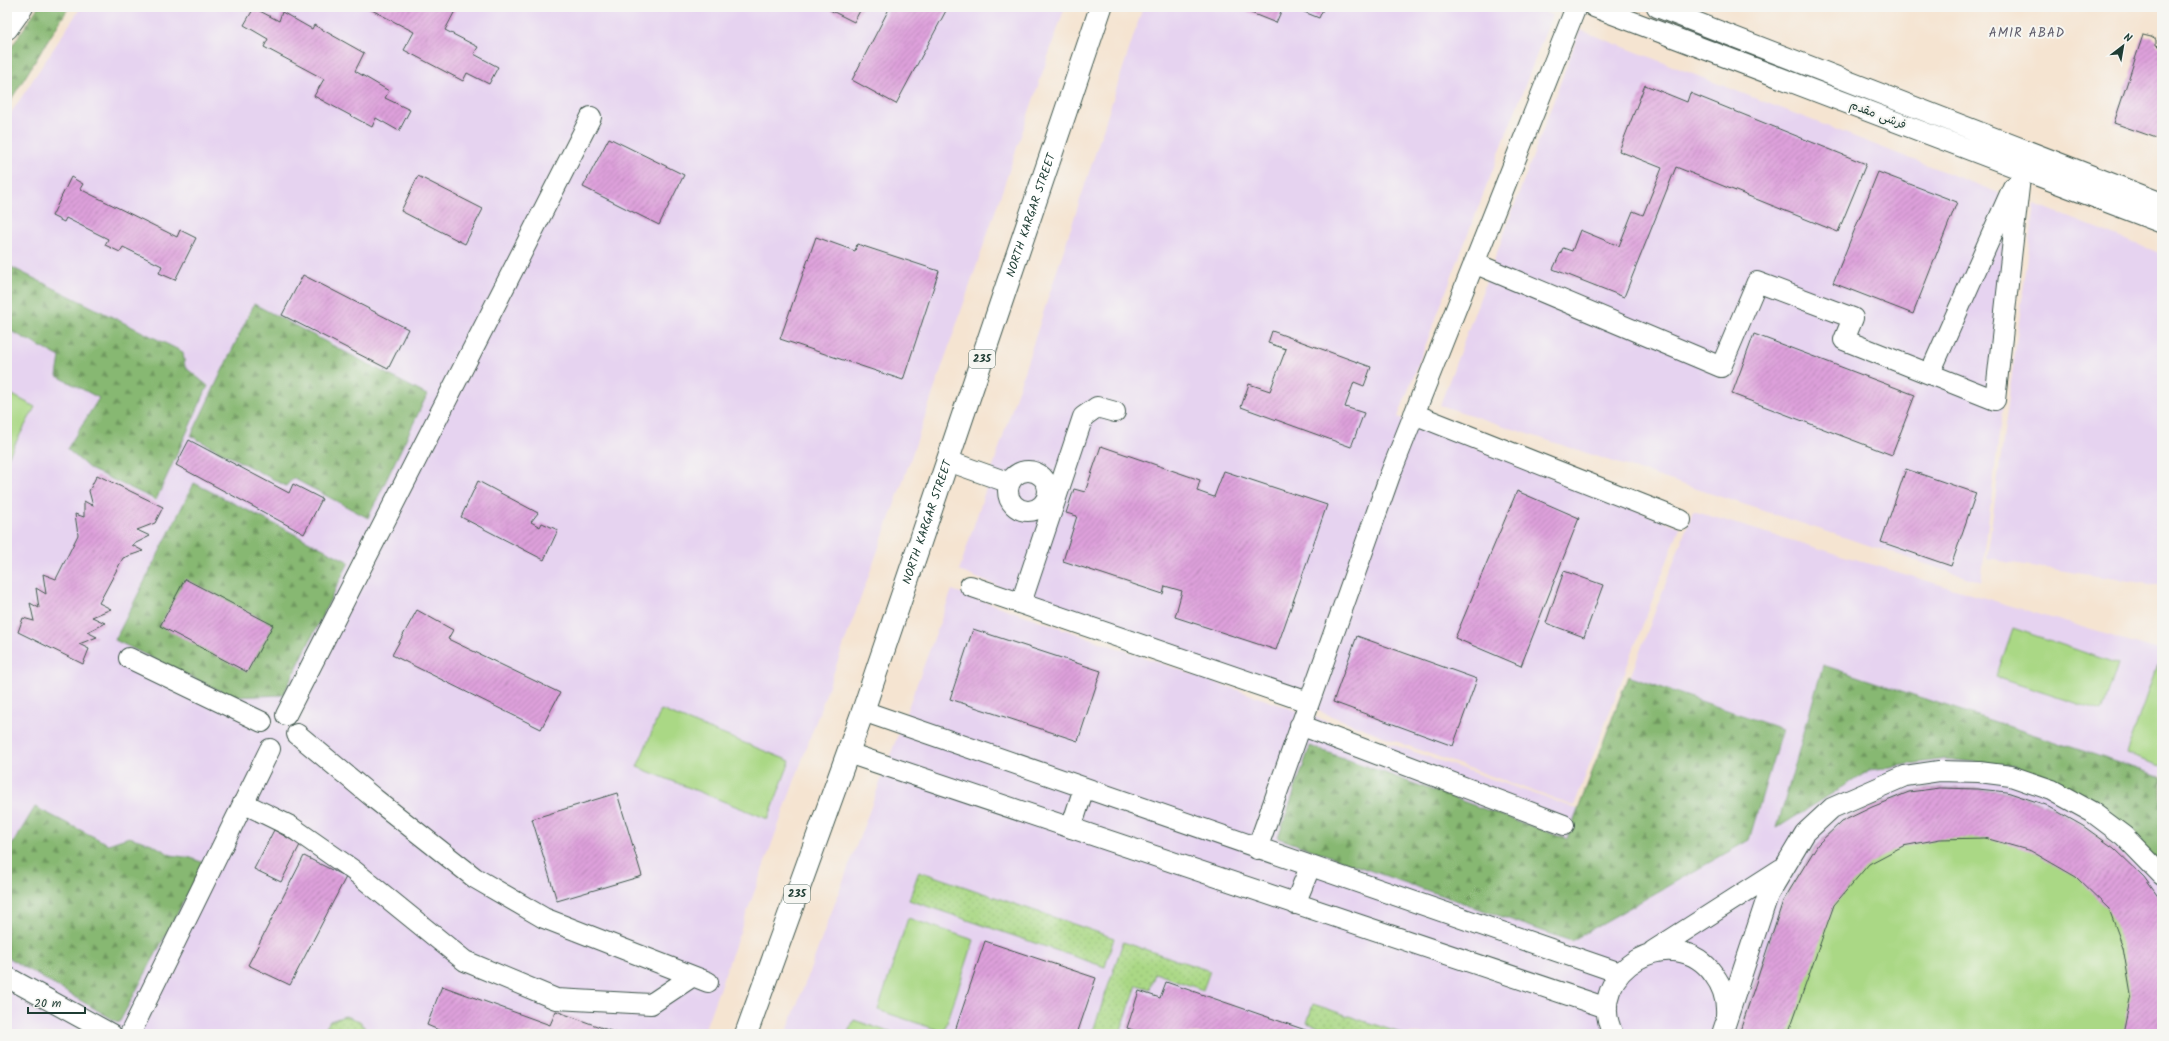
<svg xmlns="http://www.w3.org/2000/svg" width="2169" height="1041" viewBox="0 0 2169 1041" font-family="Kalam,'Playpen Sans Arabic',sans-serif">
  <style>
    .built { fill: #e6d3f0 }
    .grass { fill: url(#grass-dots); stroke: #648a5c }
    .forest { fill: url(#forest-firs); stroke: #537a53 }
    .garden { fill: #aad885; stroke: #648a5c }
    .building { fill: url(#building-hatch) }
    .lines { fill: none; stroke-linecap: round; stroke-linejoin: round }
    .minor-casing { stroke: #3f564c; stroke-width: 22 }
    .major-casing { stroke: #3f564c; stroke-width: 24 }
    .highway-casing { stroke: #3f564c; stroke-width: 24 }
    .minor { stroke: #fff; stroke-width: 20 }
    .major { stroke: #fff; stroke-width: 22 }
    .highway { stroke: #fff; stroke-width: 22 }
    .labels { text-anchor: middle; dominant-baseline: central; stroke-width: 4; stroke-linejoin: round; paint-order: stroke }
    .shield { fill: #f6f6f2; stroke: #60746d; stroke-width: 1 }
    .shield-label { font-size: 11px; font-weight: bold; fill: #1f3d34 }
    .street-label { font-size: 12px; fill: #1f3d34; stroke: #f6f6f2 }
    .neighbourhood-label { font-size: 13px; letter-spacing: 1px; fill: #62606e; stroke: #f6f6f2 }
  </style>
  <defs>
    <pattern id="grass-dots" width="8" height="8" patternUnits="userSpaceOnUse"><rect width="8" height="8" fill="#aad885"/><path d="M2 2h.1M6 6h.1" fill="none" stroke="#92ba73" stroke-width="1.8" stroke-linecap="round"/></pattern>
    <pattern id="forest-firs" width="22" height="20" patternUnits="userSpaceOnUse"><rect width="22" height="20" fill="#87b872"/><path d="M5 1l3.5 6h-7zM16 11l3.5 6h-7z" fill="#6e975e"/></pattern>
    <pattern id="building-hatch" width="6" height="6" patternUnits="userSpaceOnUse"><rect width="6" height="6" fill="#dea0db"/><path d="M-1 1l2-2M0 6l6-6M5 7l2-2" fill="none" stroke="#b384b2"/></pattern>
  </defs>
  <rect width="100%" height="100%" fill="#f6f6f2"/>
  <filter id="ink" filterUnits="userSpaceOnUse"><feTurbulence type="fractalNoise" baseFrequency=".025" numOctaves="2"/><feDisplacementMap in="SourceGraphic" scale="8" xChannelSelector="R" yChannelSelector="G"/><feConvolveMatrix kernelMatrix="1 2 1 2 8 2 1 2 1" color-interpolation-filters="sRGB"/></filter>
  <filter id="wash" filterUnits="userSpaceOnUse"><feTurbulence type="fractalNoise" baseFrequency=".012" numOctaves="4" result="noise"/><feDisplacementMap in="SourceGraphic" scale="16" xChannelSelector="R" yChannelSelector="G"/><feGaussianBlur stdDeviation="0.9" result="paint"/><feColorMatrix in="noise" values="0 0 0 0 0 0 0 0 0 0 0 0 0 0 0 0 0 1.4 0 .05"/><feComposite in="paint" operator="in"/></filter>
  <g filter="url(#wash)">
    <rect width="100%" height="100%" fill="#f5e4d1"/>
    <path class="built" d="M 81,7 L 1065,7 L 904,478 L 703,1034 L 7,1034 L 7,119 Z
      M 1143,7 L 1531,7 L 1552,15 L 1398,417 L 1680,527 L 1574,806 L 1411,747 L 959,571 Z
      M 1580,30 L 2027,204 L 1981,582 L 1440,405 Z
      M 2035,204 L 2162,254 L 2162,586 L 1987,559 Z
      M 1693,511 L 2162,651 L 2162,1034 L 786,1034 L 952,590 L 1580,810 Z"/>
    <path class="grass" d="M 919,871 L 1114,938 L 1105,967 L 909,900 Z
      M 1123,942 L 1210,971 L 1203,990 L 1155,973 L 1150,989 L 1137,985 L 1121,1030 L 1132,1034 L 1092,1034 Z
      M 1313,1004 L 1403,1034 L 1326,1034 L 1327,1029 L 1307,1023 Z
      M 345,1016 L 360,1021 L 369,1034 L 322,1034 L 330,1021 Z"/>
    <path class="forest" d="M 38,7 L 69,7 L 7,106 L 7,54 Z
      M 7,265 L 183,352 L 185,367 L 208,386 L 156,500 L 90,469 L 67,449 L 99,398 L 57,376 L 60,357 L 7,329 Z
      M 254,304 L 427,395 L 368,518 L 293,478 L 286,486 L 191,436 Z
      M 194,483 L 349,562 L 283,695 L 233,697 L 115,640 Z
      M 1823,665 L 2162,777 L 2162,867 L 2077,794 L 2014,766 L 1945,759 L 1870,770 L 1777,828 Z
      M 1628,676 L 1782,729 L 1749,840 L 1571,941 L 1278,838 L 1310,746 L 1567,839 Z
      M 35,807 L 108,844 L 129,837 L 152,844 L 171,855 L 191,858 L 204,863 L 119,1023 L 7,957 L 7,853 Z"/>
    <path class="garden" d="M 7,392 L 35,407 L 7,459 Z
      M 2013,628 L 2118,664 L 2102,712 L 1996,677 Z
      M 2157,665 L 2162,667 L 2162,767 L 2126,754 Z
      M 661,710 L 790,761 L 768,819 L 637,767 Z
      M 1940,788 L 1978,789 L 2007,792 L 2046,805 L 2083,826 L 2114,848 L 2162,1034 L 1739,1034 L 1783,901 L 1818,844 L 1841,822 L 1872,807 L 1909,792 Z
      M 908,918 L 974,940 L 944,1032 L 878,1010 Z
      M 854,1020 L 895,1034 L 847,1034 Z"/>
    <g id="blocks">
      <path class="building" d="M 366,7 L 451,7 L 456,9 L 445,30 L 478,47 L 474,54 L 498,67 L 489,84 L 467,73 L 463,81 L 404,50 L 414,32 Z
        M 824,7 L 862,7 L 854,22 Z
        M 890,7 L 948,7 L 896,104 L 852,80 Z
        M 1247,7 L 1283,7 L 1276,23 L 1246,11 Z
        M 1292,7 L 1324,7 L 1319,18 Z
        M 254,8 L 279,21 L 282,12 L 312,29 L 314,25 L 364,53 L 355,71 L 389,91 L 385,98 L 410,110 L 399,131 L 376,118 L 372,127 L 314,96 L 324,79 L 264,47 L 268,39 L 244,25 Z
        M 2143,35 L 2151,37 L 2156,40 L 2156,45 L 2162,47 L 2162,140 L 2114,123 Z
        M 1645,85 L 1687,102 L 1690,93 L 1866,164 L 1838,232 L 1676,167 L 1624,297 L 1553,269 L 1563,248 L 1572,251 L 1580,230 L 1619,246 L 1633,211 L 1643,215 L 1662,168 L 1619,151 Z
        M 609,138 L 684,175 L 659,225 L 583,187 Z
        M 1878,172 L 1957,202 L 1913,314 L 1833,283 Z
        M 418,176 L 483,209 L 465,244 L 401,211 Z
        M 71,177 L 83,184 L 80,189 L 177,237 L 180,230 L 196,238 L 175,280 L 159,273 L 162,266 L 123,247 L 120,252 L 105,245 L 108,239 L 66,218 L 64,222 L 52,216 Z
        M 816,237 L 855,251 L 857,244 L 939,271 L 903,380 L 780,339 Z
        M 303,275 L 408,329 L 388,369 L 282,315 Z
        M 1272,331 L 1371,367 L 1364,386 L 1354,382 L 1345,407 L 1364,413 L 1351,447 L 1241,407 L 1249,384 L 1270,391 L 1286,349 L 1268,343 Z
        M 1754,334 L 1915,395 L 1892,455 L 1732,394 Z
        M 189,440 L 289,493 L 293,484 L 322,499 L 304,534 L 176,465 Z
        M 1101,446 L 1200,480 L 1197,491 L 1214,497 L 1224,471 L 1327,505 L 1276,650 L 1175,617 L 1182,591 L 1165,586 L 1163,594 L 1063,561 L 1077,516 L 1066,513 L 1074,489 L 1085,492 Z
        M 1906,469 L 1976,493 L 1951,566 L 1881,542 Z
        M 97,475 L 163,507 L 155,523 L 137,530 L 150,536 L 132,545 L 143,551 L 123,558 L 99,603 L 111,609 L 92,617 L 105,623 L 87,632 L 97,637 L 79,644 L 89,649 L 83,664 L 18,632 L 23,618 L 34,621 L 30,603 L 39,608 L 36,588 L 46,594 L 43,574 L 56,579 L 78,535 L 75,514 L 84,517 L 84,501 L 93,506 L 89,491 Z
        M 478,481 L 538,513 L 531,522 L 540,527 L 542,523 L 558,530 L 544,560 L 461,517 Z
        M 1517,491 L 1579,518 L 1521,666 L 1455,638 Z
        M 1564,571 L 1603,585 L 1584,637 L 1546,623 Z
        M 185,579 L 273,625 L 247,672 L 160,626 Z
        M 417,610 L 453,630 L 448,639 L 560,693 L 541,729 L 392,655 Z
        M 973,629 L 1101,671 L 1078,741 L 950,699 Z
        M 1357,636 L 1477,679 L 1453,746 L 1333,702 Z
        M 1940,788 L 1978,789 L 2007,792 L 2046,805 L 2083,826 L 2114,848 L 2144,877 L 2162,902 L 2162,1034 L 2123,1034 L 2131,995 L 2123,947 L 2109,909 L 2076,877 L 2031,851 L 1985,838 L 1940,839 L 1903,846 L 1869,864 L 1834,905 L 1788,1034 L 1739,1034 L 1783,901 L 1818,844 L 1841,822 L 1872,807 L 1909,792 Z
        M 617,793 L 642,876 L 557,901 L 532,819 Z
        M 274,830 L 300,845 L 281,882 L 254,869 Z
        M 304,856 L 346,877 L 290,985 L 248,965 Z
        M 985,941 L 1096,978 L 1077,1034 L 954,1034 Z
        M 1166,982 L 1317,1034 L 1145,1034 L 1127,1028 L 1139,991 L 1160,998 Z
        M 442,986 L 550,1025 L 556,1011 L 619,1034 L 448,1034 L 427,1025 Z"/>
    </g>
  </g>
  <g filter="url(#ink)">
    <use href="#blocks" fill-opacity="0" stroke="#3f564c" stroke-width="1"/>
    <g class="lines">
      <defs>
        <path id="minor" d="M 1594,7 L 2162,223
          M 1657,7 L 2162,203
          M 1474,263 L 1721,367 L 1757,282 L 1853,318 L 1844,340 L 1995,400 L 2021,169
          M 1930,373 L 2013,187
          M 1414,414 L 1681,520
          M 948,461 L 1010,483
          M1008 491a20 20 0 1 1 40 0a20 20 0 1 1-40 0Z
          M 970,586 L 1308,702
          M 1021,603 L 1083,417 L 1097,407 L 1115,412
          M 129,658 L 262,722
          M 863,711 L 1620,973
          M 286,715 L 591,117
          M 1300,725 L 1564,825
          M 297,734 L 375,799 L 475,878 L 544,918 L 708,982
          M 848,753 L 1607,1008
          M 243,803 L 290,826 L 353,870 L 465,961 L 556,999 L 651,1004 L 693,976
          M 1071,828 L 1084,788
          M 1257,849 L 1390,475 L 1576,7
          M 1295,904 L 1310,867
          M 1653,951 L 1781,869
          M 7,977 L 111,1034
          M 130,1034 L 270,749
          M 1613,1034 C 1582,971 1675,918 1714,975 C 1723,987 1727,1000 1726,1015
          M 1722,1034 L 1768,895 L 1805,833 L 1832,808 L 1905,776 L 1939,771 L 1979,772 L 2011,776 L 2052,790 L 2092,812 L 2124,836 L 2162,875"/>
        <g id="major">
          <path id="s1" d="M 746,1034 L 863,711 L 1101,7"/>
        </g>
        <path id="highway" d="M 7,28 L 22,7"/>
      </defs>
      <use href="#minor" class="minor-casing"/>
      <use href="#major" class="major-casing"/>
      <use href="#highway" class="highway-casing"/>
      <use href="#minor" class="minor"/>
      <use href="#major" class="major"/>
      <use href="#highway" class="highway"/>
    </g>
  </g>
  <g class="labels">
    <g class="shield">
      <rect x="969" y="350" width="26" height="18" rx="3"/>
      <rect x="784" y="885" width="26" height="18" rx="3"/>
    </g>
    <g class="shield-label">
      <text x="982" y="359">235</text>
      <text x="797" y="894">235</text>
    </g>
    <g class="street-label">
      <text transform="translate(1878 115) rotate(21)">فرشی مقدم</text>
      <text stroke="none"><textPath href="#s1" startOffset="867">NORTH KARGAR STREET</textPath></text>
      <text stroke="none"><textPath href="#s1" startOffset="543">NORTH KARGAR STREET</textPath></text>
    </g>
    <g class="neighbourhood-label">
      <text x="2027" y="33">AMIR ABAD</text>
    </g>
  </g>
  <rect width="2169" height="1041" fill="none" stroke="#f6f6f2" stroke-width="24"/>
  <g transform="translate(2123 46) rotate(31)" stroke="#f6f6f2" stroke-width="3" paint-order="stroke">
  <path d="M0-3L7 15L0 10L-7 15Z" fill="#1f3d34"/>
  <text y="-6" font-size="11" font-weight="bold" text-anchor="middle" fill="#1f3d34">N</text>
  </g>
  <path d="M28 1007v6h57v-6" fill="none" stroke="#1f3d34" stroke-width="2"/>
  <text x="34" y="1007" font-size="12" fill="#1f3d34" stroke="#f6f6f2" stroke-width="3" paint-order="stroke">20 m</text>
</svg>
